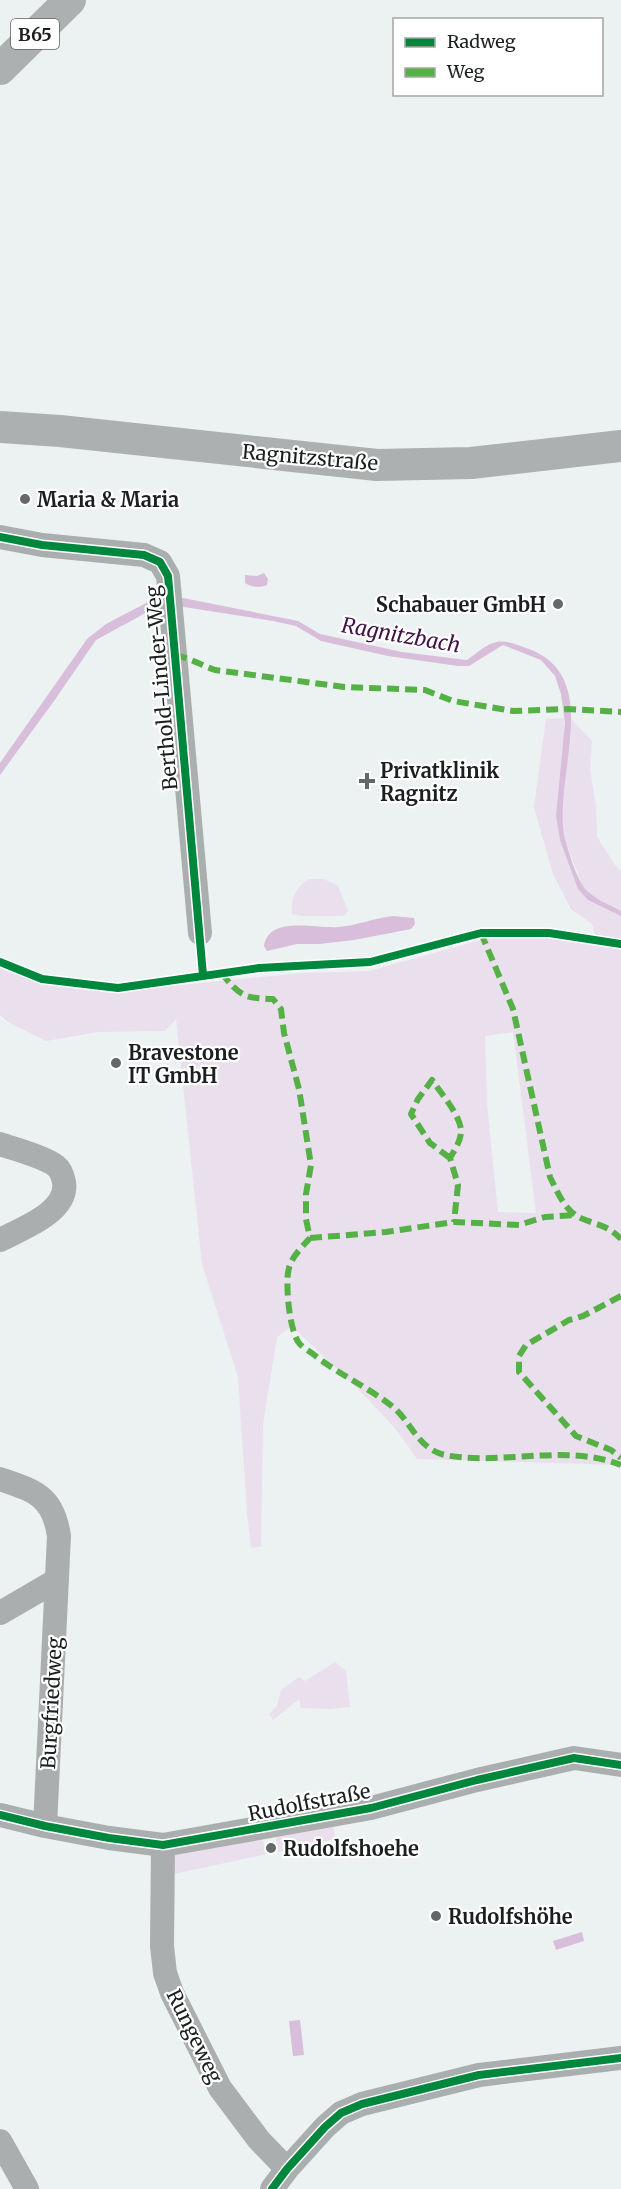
<svg xmlns="http://www.w3.org/2000/svg" width="621" height="2189" viewBox="0 0 621 2189" font-family="Merriweather,serif">
  <style>
    .green { fill: #eadfed; fill-rule: evenodd }
    .water { fill: #d8beda }
    .lines { fill: none; stroke-linecap: round; stroke-linejoin: round }
    .minor { stroke: #abaeae; stroke-width: 24 }
    .major { stroke: #adb0b0; stroke-width: 32 }
    .quiet { stroke: #55b145; stroke-width: 6; stroke-dasharray: 12 6; stroke-linecap: butt }
    .cycleway-casing { stroke: #fff; stroke-width: 11 }
    .cycleway { stroke: #00873e; stroke-width: 8 }
    .poi-dot { fill: #646868; stroke: #fff; stroke-width: 2 }
    .labels { text-anchor: middle; dominant-baseline: central; stroke-width: 4.5; stroke-linejoin: round; paint-order: stroke }
    .shield { fill: #fff; stroke: #5f6262; stroke-width: 1.5 }
    .shield-label { font-size: 18px; font-weight: bold; fill: #1b1f1f }
    .street-label { font-size: 20px; fill: #1b1f1f; stroke: #fff }
    .poi-label { font-size: 20px; font-weight: bold; fill: #1b1f1f; stroke: #fff; text-anchor: start }
    .water-label { font-size: 21px; font-style: italic; fill: #411243; stroke: #fff }
  </style>
  <rect width="100%" height="100%" fill="#ecf1f1"/>
  <path class="green" d="M 564,718 L 565,737 L 556,816 L 560,840 L 588,900 L 621,916 L 621,1465 L 417,1459 L 395,1428 L 360,1391 L 292,1326 L 277,1337 L 263,1424 L 261,1546 L 251,1548 L 247,1513 L 238,1377 L 202,1264 L 176,1019 L 165,1031 L 98,1032 L 46,1041 L 8,1022 L 0,1015 L 0,962 L 42,979 L 118,988 L 181,985 L 303,973 L 369,971 L 488,938 L 549,935 L 598,946 L 592,924 L 571,909 L 553,874 L 534,807 L 546,719 ZM 513,1032 L 536,1213 L 535,1213 L 498,1212 L 487,1104 L 485,1036 Z
    M 571,719 L 592,741 L 590,769 L 596,806 L 597,837 L 615,865 L 621,871 L 621,911 L 594,897 L 583,887 L 565,840 L 561,817 L 563,793 L 571,738 Z
    M 310,879 L 324,879 L 338,886 L 348,911 L 343,916 L 303,916 L 292,914 C 290,899 297,885 310,879 Z
    M 335,1662 L 346,1671 L 350,1707 L 328,1709 L 301,1708 L 299,1699 L 273,1720 L 269,1714 L 277,1706 L 281,1690 L 299,1677 L 305,1681 Z
    M 333,1824 L 335,1839 L 277,1852 L 276,1835 Z
    M 260,1835 L 264,1843 L 267,1854 L 174,1874 L 170,1859 L 176,1851 Z"/>
  <path class="water" d="M 264,573 L 268,579 L 267,585 C 262,588 250,587 245,583 L 245,575 L 257,576 Z
    M 183,598 L 298,621 L 320,634 L 402,652 L 467,660 C 494,640 496,636 529,649 C 606,678 551,780 565,839 C 569,853 575,874 583,886 C 591,898 609,904 621,911 L 621,916 L 588,900 L 578,889 L 560,840 L 556,816 L 565,723 L 561,694 L 555,676 L 541,660 L 503,645 L 469,666 L 458,666 L 388,656 L 321,641 L 296,626 L 273,621 L 184,607 L 151,610 L 96,640 L 54,701 L 0,775 L 0,763 L 87,639 L 106,624 L 148,602 Z
    M 393,916 L 414,918 L 415,924 L 411,929 L 354,940 L 319,944 L 297,944 L 267,951 L 264,946 C 269,915 316,929 338,927 C 356,926 374,918 393,916 Z
    M 582,1932 L 584,1941 L 556,1950 L 553,1941 Z
    M 300,2020 L 304,2055 L 293,2056 L 289,2021 Z"/>
  <g class="lines">
    <path class="minor" d="M 0,537 L 42,545 L 144,555 L 160,562 L 168,576 L 200,933
      M 0,1144 C 14,1149 45,1157 56,1166 C 61,1170 63,1177 64,1182 C 69,1212 21,1229 0,1240
      M 0,1479 C 35,1491 53,1496 59,1536 L 45,1826
      M 0,1613 L 57,1580
      M 0,1815 L 45,1826 L 109,1838 L 163,1845 L 371,1808 L 477,1780 L 574,1758 L 621,1765
      M 163,1845 L 162,1946 L 165,1973 L 172,1993 L 220,2088 L 259,2140 L 287,2169
      M 0,2141 L 27,2189
      M 272,2189 L 287,2169 L 325,2127 L 341,2113 L 362,2104 L 479,2075 L 621,2058"/>
    <path class="major" d="M 0,69 L 70,0
      M 0,427 L 60,431 L 377,465 L 471,463 L 621,446"/>
    <path class="quiet" d="M 175,655 C 190,658 201,665 215,670 L 344,687 L 425,690 L 453,701 L 513,711 L 568,709 L 621,712
      M 481,933 L 513,1009 L 550,1177 C 558,1193 565,1212 583,1219 C 600,1226 607,1225 621,1239
      M 221,973 C 241,996 242,998 273,999 L 281,1009 L 284,1033 L 299,1089 L 311,1165 L 306,1194 L 306,1219 L 310,1238 C 288,1262 286,1265 288,1299 C 289,1310 292,1334 299,1343 C 302,1347 309,1351 313,1354 C 338,1374 368,1387 393,1407 C 412,1423 418,1449 445,1455 C 501,1466 565,1443 621,1465
      M 450,1158 L 430,1143 L 411,1114 L 418,1099 L 432,1080 C 440,1092 461,1116 461,1131 C 461,1141 455,1149 450,1158 L 458,1185 L 454,1222
      M 310,1238 L 386,1232 L 454,1222 L 519,1225 L 545,1217 L 576,1215
      M 621,1296 L 583,1316 L 569,1320 L 526,1345 L 519,1356 L 519,1372 L 576,1436 L 611,1450 L 621,1458"/>
    <defs>
      <path id="cycleway" d="M 0,537 L 42,545 L 144,555 L 160,562 L 168,576 L 203,975
        M 0,962 L 42,979 L 118,988 L 259,968 L 370,962 L 481,933 L 549,933 L 621,944
        M 0,1815 L 45,1826 L 109,1838 L 163,1845 L 371,1808 L 477,1780 L 574,1758 L 621,1765
        M 272,2189 L 287,2169 L 325,2127 L 341,2113 L 362,2104 L 479,2075 L 621,2058"/>
    </defs>
    <use href="#cycleway" class="cycleway-casing"/>
    <use href="#cycleway" class="cycleway"/>
  </g>
  <g class="poi-dot">
    <circle cx="25" cy="499" r="6"/>
    <circle cx="558" cy="604" r="6"/>
    <path d="M364 772h6v6h6v6h-6v6h-6v-6h-6v-6h6z"/>
    <circle cx="116" cy="1063" r="6"/>
    <circle cx="271" cy="1848" r="6"/>
    <circle cx="436" cy="1916" r="6"/>
  </g>
  <g class="labels">
    <rect class="shield" x="11" y="19" width="48" height="30" rx="4.5"/>
    <g class="shield-label">
      <text x="35" y="34">B65</text>
    </g>
    <g class="street-label">
      <text transform="translate(310 457) rotate(5)">Ragnitzstraße</text>
      <text transform="translate(161 688) rotate(-95)">Berthold-Linder-Weg</text>
      <text transform="translate(51 1703) rotate(-87)">Burgfriedweg</text>
      <text transform="translate(309 1802) rotate(-11)">Rudolfstraße</text>
      <text transform="translate(195 2036) rotate(64)">Rungeweg</text>
    </g>
    <g class="poi-label">
      <text x="37" y="499">Maria &amp; Maria</text>
      <text x="546" y="604" text-anchor="end">Schabauer GmbH</text>
      <text x="380" y="770">Privatklinik<tspan x="380" dy="23">Ragnitz</tspan></text>
      <text x="128" y="1052">Bravestone<tspan x="128" dy="23">IT GmbH</tspan></text>
      <text x="283" y="1848">Rudolfshoehe</text>
      <text x="448" y="1916">Rudolfshöhe</text>
    </g>
    <g class="water-label">
      <text transform="translate(401 635) rotate(10)">Ragnitzbach</text>
    </g>
  </g>
  <rect x="393" y="18" width="210" height="78" fill="#ffffff" stroke="#a4a5a5" stroke-width="1.5"/>
  <rect x="405" y="38" width="30" height="9" fill="#00873e" stroke="#a4a5a5" stroke-width="1.5"/>
  <text x="447" y="48" font-size="18" fill="#1b1f1f">Radweg</text>
  <rect x="405" y="68" width="30" height="9" fill="#55b145" stroke="#a4a5a5" stroke-width="1.5"/>
  <text x="447" y="78" font-size="18" fill="#1b1f1f">Weg</text>
</svg>
